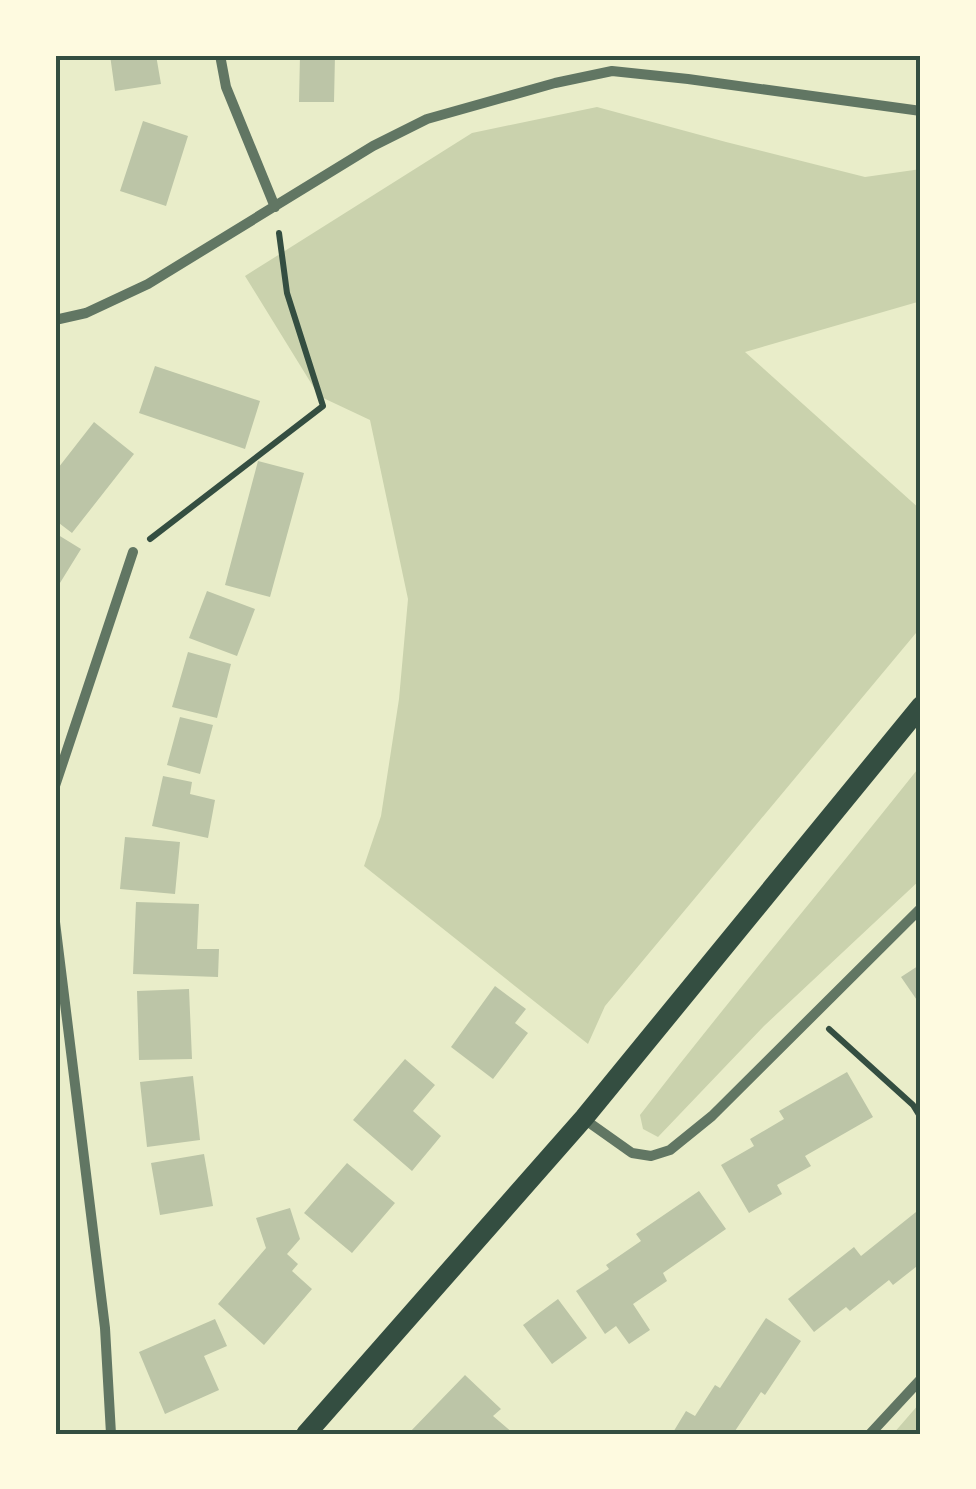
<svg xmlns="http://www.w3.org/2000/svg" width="976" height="1489" viewBox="0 0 976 1489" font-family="Signika,sans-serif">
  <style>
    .green { fill: #cad2ad }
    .building { fill: #bcc5a7 }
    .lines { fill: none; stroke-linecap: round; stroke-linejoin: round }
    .path { stroke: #344e41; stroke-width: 6 }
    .minor { stroke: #617663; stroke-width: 10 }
    .secondary { stroke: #344e41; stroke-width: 20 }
    .neatline { fill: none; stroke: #344e41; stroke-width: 4 }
  </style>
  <rect width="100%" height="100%" fill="#e9edc9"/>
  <path class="green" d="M 597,107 L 726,142 L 865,177 L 921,169 L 921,301 L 745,352 L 921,510 L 921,627 L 605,1006 L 588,1044 L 364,866 L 381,816 L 399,699 L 408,599 L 370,420 L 319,396 L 245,276 L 472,133 Z
    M 921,765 L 921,879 L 764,1026 L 658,1137 L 643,1129 L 640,1115 C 731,997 828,882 921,765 Z
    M 919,1404 L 921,1405 L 921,1434 L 893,1434 Z"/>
  <path class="building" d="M 110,55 L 156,55 L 161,84 L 115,91 Z
    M 300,55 L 335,55 L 334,102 L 299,102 Z
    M 143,121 L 188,136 L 166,206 L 120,191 Z
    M 155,366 L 260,401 L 245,449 L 139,413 Z
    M 94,422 L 134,454 L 72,533 L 55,520 L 55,472 Z
    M 258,461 L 304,473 L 270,597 L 225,585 Z
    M 55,533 L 81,549 L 55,591 Z
    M 207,591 L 255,609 L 237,656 L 189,638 Z
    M 188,652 L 231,664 L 217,718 L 172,707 Z
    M 180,717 L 213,725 L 200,774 L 167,765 Z
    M 163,776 L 192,782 L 190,794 L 215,800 L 208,838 L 152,826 Z
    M 125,837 L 180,842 L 175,894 L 120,889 Z
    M 136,902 L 199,904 L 197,949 L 219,949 L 218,977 L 133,974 Z
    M 921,964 L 921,1006 L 901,977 Z
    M 495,986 L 526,1009 L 515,1023 L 528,1033 L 493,1079 L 451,1047 Z
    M 189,989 L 192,1059 L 139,1060 L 137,991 Z
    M 405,1059 L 435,1085 L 413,1111 L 441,1136 L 412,1171 L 353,1120 Z
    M 847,1072 L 873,1117 L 805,1156 L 811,1166 L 777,1185 L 782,1194 L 749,1213 L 721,1165 L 754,1146 L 750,1139 L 784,1119 L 779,1111 Z
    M 193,1076 L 200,1140 L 147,1147 L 140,1082 Z
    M 204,1154 L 213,1206 L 160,1215 L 151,1163 Z
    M 347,1163 L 395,1203 L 352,1253 L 304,1213 Z
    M 699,1191 L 726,1229 L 663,1273 L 667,1281 L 633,1304 L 650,1330 L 629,1344 L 616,1326 L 605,1334 L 576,1291 L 609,1269 L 606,1265 L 641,1241 L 636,1234 Z
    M 290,1208 L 300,1239 L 287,1254 L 298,1264 L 292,1271 L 312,1289 L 264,1345 L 218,1304 L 266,1248 L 256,1218 Z
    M 921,1208 L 921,1263 L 893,1285 L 889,1280 L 850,1311 L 846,1307 L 814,1332 L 788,1299 L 854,1247 L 861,1256 Z
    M 558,1299 L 587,1338 L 552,1364 L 523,1325 Z
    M 766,1318 L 801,1341 L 765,1395 L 761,1392 L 733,1434 L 672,1434 L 686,1411 L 695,1416 L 715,1385 L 720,1388 Z
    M 215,1319 L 227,1346 L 204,1356 L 219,1390 L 165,1414 L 139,1352 Z
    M 465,1375 L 501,1409 L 493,1416 L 514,1434 L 408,1434 Z"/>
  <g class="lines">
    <path class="path" d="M 150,539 L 323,406 L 287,293 L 279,233
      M 829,1029 L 913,1105 L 921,1118"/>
    <path class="minor" d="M 220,55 L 226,87 L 275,207
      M 55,320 L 86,313 L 148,284 L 373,146 L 427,119 L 555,83 L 612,71 L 688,79 L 921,111
      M 55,786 L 133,552
      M 55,922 L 105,1328 L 111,1434
      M 584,1119 L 632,1153 L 651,1156 L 670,1150 L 712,1116 L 921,908
      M 870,1434 L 921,1379"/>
    <path class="secondary" d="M 306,1434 L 584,1118 L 921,706"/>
  </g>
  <rect width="976" height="1489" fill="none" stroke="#fefae0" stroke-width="115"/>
  <rect x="58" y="58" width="860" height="1374" class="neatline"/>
</svg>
